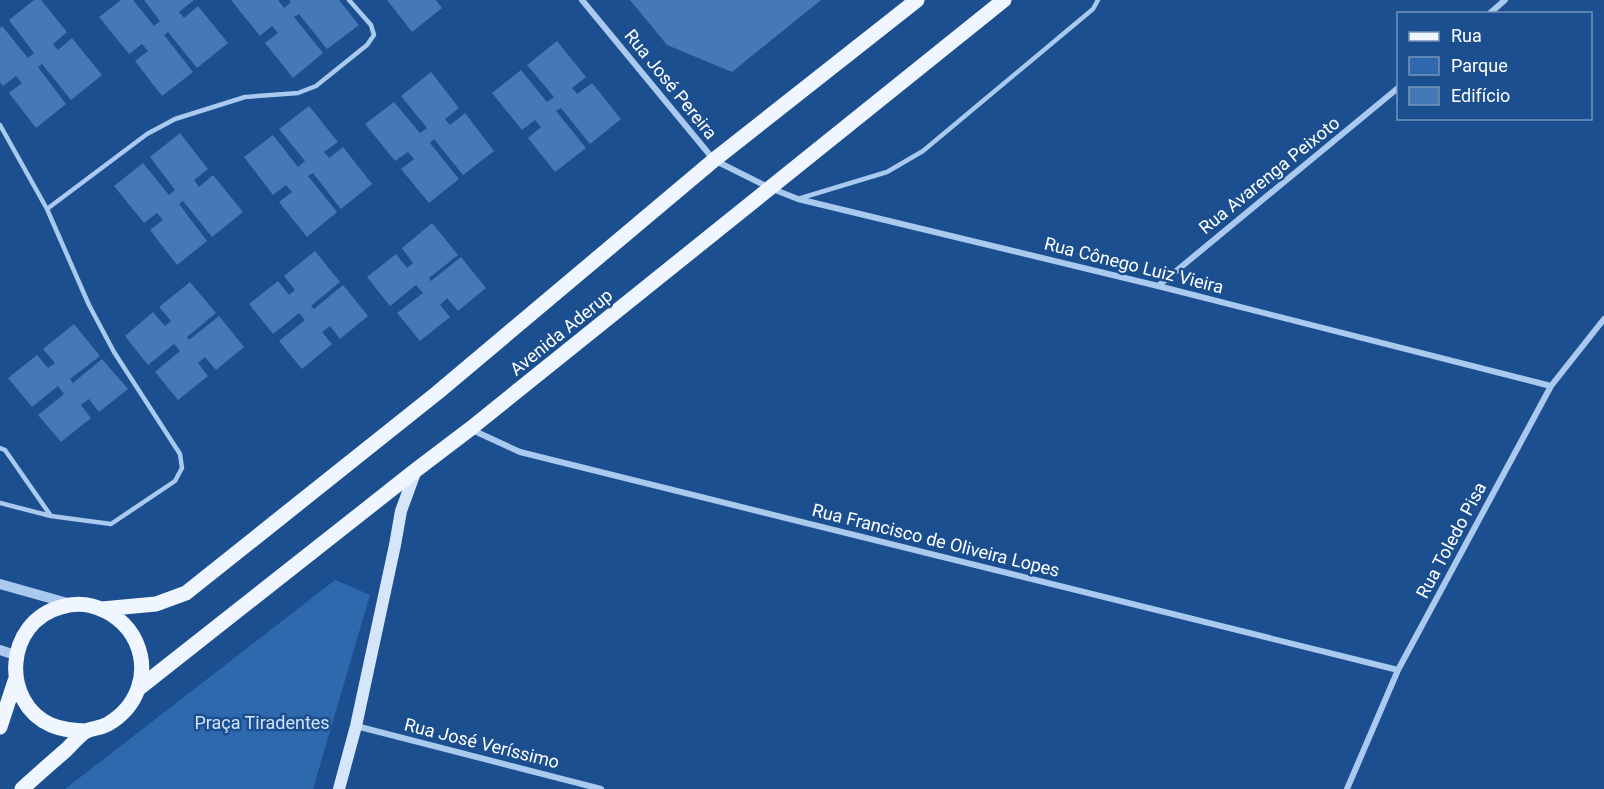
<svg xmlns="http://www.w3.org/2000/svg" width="1604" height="789" viewBox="0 0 1604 789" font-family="Roboto,sans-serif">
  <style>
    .green { fill: #2e69ad }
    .building { fill: #4478b7 }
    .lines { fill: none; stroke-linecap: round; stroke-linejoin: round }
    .service { stroke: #a9c9ee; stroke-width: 4.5 }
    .minor { stroke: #a9c9ee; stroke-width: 6 }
    .tertiary { stroke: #a9c9ee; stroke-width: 10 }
    .secondary { stroke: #d6e6fa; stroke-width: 12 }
    .primary { stroke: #f0f6ff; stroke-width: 15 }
    .labels { text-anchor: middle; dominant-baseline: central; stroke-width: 5; stroke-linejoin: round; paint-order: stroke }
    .street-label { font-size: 18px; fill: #fff; stroke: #1b4f8f }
    .park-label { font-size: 18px; fill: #cfe3fa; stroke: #1b4f8f }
  </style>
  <rect width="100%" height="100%" fill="#1b4f8f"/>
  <path class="green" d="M 335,580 L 370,595 L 313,789 L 65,789 Z"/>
  <path class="building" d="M 34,0 L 41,0 L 67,32 L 53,44 L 58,50 L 72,38 L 102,75 L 71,100 L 42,64 L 38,67 L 66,104 L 36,128 L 9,93 L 22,83 L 16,76 L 3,86 L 0,82 L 0,28 L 2,26 L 28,58 L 34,53 L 9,20 Z
    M 121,0 L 133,0 L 154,26 L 160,21 L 144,0 L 194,0 L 179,12 L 184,18 L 198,6 L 228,43 L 197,68 L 168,32 L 164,35 L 193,72 L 162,96 L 135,61 L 148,51 L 142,44 L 129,54 L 99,17 Z
    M 231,0 L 278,0 L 284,8 L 291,2 L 289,0 L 339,0 L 359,25 L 327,49 L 299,14 L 294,17 L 323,53 L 293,78 L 265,43 L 278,33 L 272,26 L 260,36 Z
    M 387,0 L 436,0 L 442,8 L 412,32 Z
    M 630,0 L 821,0 L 732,72 L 667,45 Z
    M 557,41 L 586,77 L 572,88 L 577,94 L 592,83 L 621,119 L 590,144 L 561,108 L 556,111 L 586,148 L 555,172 L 528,138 L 541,127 L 535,120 L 522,130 L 492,93 L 521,70 L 547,102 L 554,97 L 527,65 Z
    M 431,72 L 459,108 L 445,119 L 450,125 L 465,113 L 494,151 L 463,175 L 434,139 L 430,143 L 459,179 L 429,203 L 401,169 L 414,159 L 408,152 L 395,161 L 365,124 L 394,102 L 420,133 L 427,128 L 401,96 Z
    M 309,106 L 338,142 L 324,152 L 329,158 L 343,147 L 372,184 L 341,209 L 313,173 L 308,176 L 337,212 L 307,237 L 279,202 L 292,192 L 286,185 L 273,195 L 244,157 L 273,135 L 298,167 L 305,161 L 279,129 Z
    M 180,133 L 208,169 L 194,180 L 199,187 L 213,175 L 243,212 L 212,237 L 183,201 L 179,204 L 207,241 L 177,265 L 150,230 L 163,220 L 157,213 L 144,223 L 114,186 L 143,163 L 169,195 L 175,190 L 150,157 Z
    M 432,223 L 458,255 L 429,278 L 431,281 L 461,257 L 486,288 L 458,311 L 447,298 L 440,305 L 450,317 L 420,341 L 397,313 L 423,293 L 416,285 L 390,306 L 367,277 L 396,254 L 407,268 L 413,263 L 402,248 Z
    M 315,251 L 340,282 L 311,306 L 314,309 L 343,285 L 368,316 L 340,339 L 330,326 L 322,332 L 332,344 L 302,369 L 279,341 L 305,320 L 299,313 L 273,334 L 249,304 L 278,281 L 289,295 L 295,290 L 284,276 Z
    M 190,282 L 216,313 L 187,337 L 189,340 L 219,316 L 244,347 L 216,370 L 205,357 L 198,363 L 208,376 L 178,400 L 155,372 L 180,351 L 174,344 L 148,365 L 125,336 L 153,312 L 165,326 L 171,321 L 159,307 Z
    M 74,324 L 100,356 L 70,379 L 73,383 L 102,359 L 128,389 L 99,412 L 89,399 L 81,405 L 91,418 L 61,442 L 38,415 L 64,394 L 58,386 L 32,407 L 8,378 L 37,355 L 48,368 L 55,363 L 43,349 Z"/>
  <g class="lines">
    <path class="service" d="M 0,125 L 47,209 L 89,305 L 114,352 L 180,454 L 182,468 L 175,481 L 111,524 L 51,516 L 0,503
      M 801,198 L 887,172 L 923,151 L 1093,9 L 1098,0
      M 47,209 L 147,134 L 175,119 L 245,97 L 298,93 L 316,86 L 367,45 L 374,35 L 371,25 L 349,0
      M 0,448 L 5,450 L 51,516"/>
    <path class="minor" d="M 582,0 L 714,160 L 770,188 L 798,199 L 1158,286 L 1551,386
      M 1489,14 L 1505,0
      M 1158,286 L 1398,88
      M 470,429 L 520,452 L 1398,670
      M 356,726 L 601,789
      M 1347,789 L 1398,670 L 1551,386 L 1604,319"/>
    <path class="tertiary" d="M 0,584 L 71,604
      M 0,650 L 15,655"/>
    <path class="secondary" d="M 339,789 L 356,726 L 395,545 L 401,511 L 416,470"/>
    <path class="primary" d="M 102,609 L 156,604 L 186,593 L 437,393 L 714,160 L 917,0
      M 138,689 L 416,470 L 470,429 L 1004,0
      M 0,727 L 15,681
      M 22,789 C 36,776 51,763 66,750 C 72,744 79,736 86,731 C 93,728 101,728 108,724 C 137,707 150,674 136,642 C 128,624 111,611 92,606 C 81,603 71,604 61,607 C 5,622 0,702 51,725 C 63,730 74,731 87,731"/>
  </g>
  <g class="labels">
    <g class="street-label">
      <text transform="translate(671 84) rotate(51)">Rua José Pereira</text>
      <text transform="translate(1269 175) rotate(-39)">Rua Avarenga Peixoto</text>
      <text transform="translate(1134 265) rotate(14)">Rua Cônego Luiz Vieira</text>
      <text transform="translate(561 332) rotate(-39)">Avenida Aderup</text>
      <text transform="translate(936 540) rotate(14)">Rua Francisco de Oliveira Lopes</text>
      <text transform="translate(1451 540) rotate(-62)">Rua Toledo Pisa</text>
      <text transform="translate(482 743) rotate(14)">Rua José Veríssimo</text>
    </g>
    <g class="park-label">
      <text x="262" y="722">Praça Tiradentes</text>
    </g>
  </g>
  <rect x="1397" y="12" width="195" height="108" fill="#1b4f8f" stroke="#7695bc" stroke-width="1.5"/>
  <rect x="1409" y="32" width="30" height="9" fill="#f0f6ff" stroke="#7695bc" stroke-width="1.5"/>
  <text x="1451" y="42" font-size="18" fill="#ffffff">Rua</text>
  <rect x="1409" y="57" width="30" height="18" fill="#2e69ad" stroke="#7695bc" stroke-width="1.5"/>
  <text x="1451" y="72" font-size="18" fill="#ffffff">Parque</text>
  <rect x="1409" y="87" width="30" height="18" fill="#4478b7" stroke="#7695bc" stroke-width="1.5"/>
  <text x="1451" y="102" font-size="18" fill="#ffffff">Edifício</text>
</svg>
